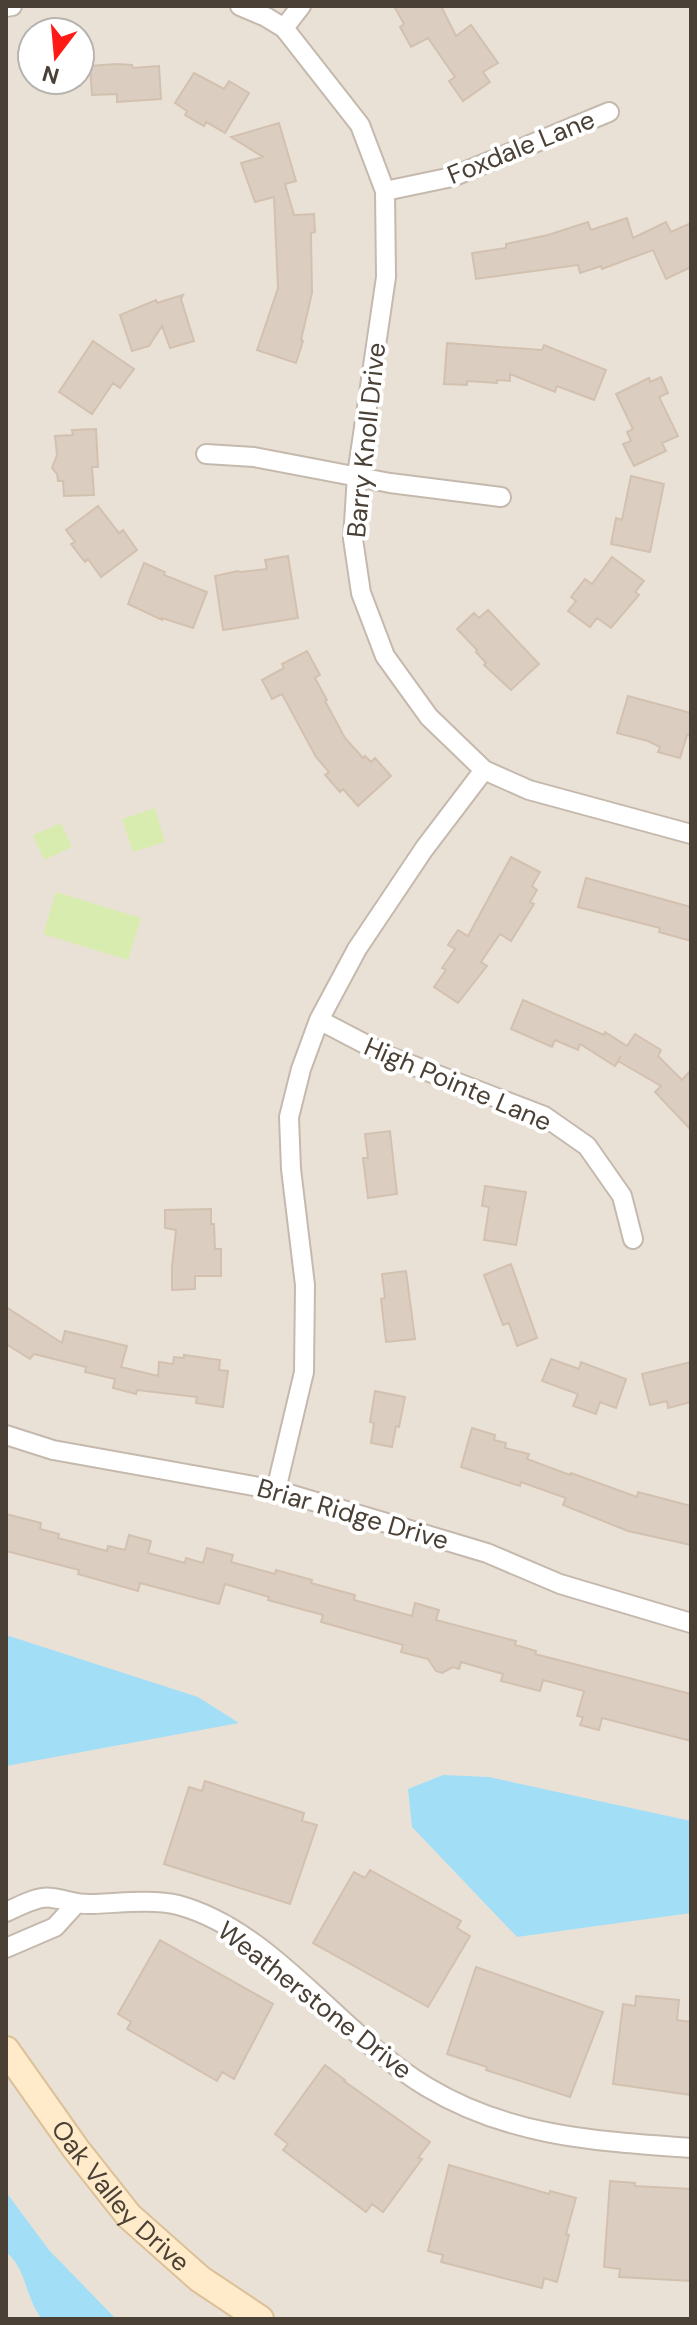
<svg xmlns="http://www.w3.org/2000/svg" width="697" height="2325" font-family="'DM Sans',sans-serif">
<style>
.residential{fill:#eae1d6;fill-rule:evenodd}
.green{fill:#d9ecaf}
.water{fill:#a2dff6}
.building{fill:#dbcdc0;stroke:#d3c1b0;stroke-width:2}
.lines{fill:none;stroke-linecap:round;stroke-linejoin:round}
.street-casing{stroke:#c5b9ad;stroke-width:22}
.secondary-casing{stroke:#dcc098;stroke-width:30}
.street{stroke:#fff;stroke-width:18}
.secondary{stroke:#ffebc9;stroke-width:26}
.labels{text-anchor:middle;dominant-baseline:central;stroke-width:8;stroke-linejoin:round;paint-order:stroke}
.street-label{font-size:26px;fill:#4a4036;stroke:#fff}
</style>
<rect width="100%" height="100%" fill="#f5f0e9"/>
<path class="residential" d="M6,6H691V2319H6ZM32,32H80V80H32Z"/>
<path class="green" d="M155,808L165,842L133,852L122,819Z
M61,823L72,847L44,860L33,835Z
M56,892L141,918L128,960L43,934Z"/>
<path class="water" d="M6,1635L198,1697L239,1723L6,1766Z
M443,1775L489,1777L691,1821V1913L517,1937L412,1827L408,1789Z
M6,2192L49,2250L116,2319H42C25,2298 27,2269 6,2252Z"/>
<path class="building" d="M394,6H441L456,36L471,25L498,63L483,72L490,82L463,101L449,81L455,77L428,38L411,47L400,27L404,24Z
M116,64L132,65L133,68L159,66L161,99L117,102V94L92,95L90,66Z
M194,73L224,89L229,81L249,93L225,133L206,122L204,126L185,115L187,111L175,103Z
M279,123L296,181L285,184L294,215L314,214L315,232L311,233L312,293L301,340L303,341L296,363L257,350L278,288L274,197L255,202L241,163L263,157L231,137Z
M627,218L633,238L666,222L671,232L691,223V267L666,279L653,250L602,269L601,266L580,273L578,265L476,279L472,253L506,248V244L548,235L588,222L591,230Z
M183,295L181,299L194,341L170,348L162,326L149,346L132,351L120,315L156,300L157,303Z
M93,341L134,369L120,388L113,383L92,414L59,392Z
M447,343L542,350L544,345L606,370L594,400L557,386L555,392L510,374V381L497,380V383L467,381V385L444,384Z
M661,377L668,393L659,397L678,436L662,443L666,451L634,466L623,444L631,441L627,432L633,429L616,394L649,378L650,382Z
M96,429L98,467H92L94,495L64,496L63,481H58L57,474L52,468L57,455L55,436L73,435L72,430Z
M631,476L664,484L650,552L611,544L616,518L622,520Z
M98,506L119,533L123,530L137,550L101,577L88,559L85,562L71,544L75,542L66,530Z
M288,556L298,618L223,630L215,576L238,571L240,572L267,569L265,560Z
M612,557L644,581L635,592L639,595L611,628L597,618L590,627L568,611L576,601L571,597L585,579L592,584Z
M144,563L165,572L164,575L207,592L193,628L162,618V620L128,604Z
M488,610L539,664L511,690L484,665L486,663L476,652L477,650L457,629L474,613L479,618Z
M307,651L320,675L315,678L327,700L325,701L345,738L363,758L365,756L371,762L375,758L391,776L358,806L343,789L340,792L325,775L329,772L316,757L282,694L272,699L262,680L284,668L282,664Z
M628,696L691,713V736L687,735L680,758L658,752L660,747L648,741L617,733Z
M511,857L540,872L532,886L537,890L530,902L534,904L511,941L500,934L481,962L487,966L458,1003L434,987L446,970L442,968L455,949L448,945L458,930L468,936Z
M586,878L691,907V941L659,932L660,928L578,907Z
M523,1000L604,1035L605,1032L627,1046L635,1034L661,1050L658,1056L682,1080L691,1070V1130L655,1092L661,1086L618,1061L621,1056L615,1066L580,1044L578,1050L555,1040L552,1047L511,1029Z
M390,1131L397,1194L368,1198L363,1158H368L365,1134Z
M485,1186L526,1192L516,1245L484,1240L489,1207L482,1206Z
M211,1209V1224H214L215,1249H221V1276H195V1289L172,1290V1267L176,1230L165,1228V1210Z
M511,1264L537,1338L517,1346L509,1323L503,1325L484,1275Z
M406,1271L415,1339L386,1342L381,1299L385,1298L382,1274Z
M6,1307L62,1343L65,1331L127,1346L121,1367L158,1376L159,1362L173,1364L174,1357L184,1358V1355L220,1360L219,1370L228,1371L223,1407L196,1403L197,1397L137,1390L136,1394L113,1388L115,1379L85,1372L86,1367L34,1354L30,1359L6,1344Z
M551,1359L579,1369L581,1362L626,1379L616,1408L600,1402L596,1414L573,1406L578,1394L542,1381Z
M691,1362V1402L668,1408L667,1401L650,1405L642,1374Z
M375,1391L405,1397L399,1427L396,1426L392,1447L371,1443L374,1423L370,1422Z
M472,1428L495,1435L494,1440L506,1443L505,1448L529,1454L527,1459L570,1475L571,1473L637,1497L638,1492L691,1506V1545L628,1531L563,1505L566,1498L521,1482L520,1486L461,1467Z
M6,1514L41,1523L40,1529L59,1534L58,1538L107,1551L108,1546L125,1550L129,1535L151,1541L148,1553L185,1563L186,1558L203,1563L207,1548L233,1555L231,1562L275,1574L276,1570L312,1580L311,1583L355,1595L354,1600L412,1616L415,1603L439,1610L436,1620L516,1641L515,1645L536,1651L535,1654L691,1694V1741L602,1718L599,1730L580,1725L583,1717L577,1716L584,1691L543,1680L540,1691L501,1681L503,1674L461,1662L459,1669L453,1667L442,1673L436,1671L428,1659L401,1652L403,1645L321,1622L323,1615L268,1600L269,1597L225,1584L219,1604L140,1583L138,1591L78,1574L79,1570L6,1551Z
M205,1781L304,1813L302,1821L317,1825L290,1904L164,1864L189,1787L202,1791Z
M370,1870L461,1921L457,1928L470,1936L428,2007L313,1943L354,1872L365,1878Z
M160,1940L273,2004L234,2079L222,2072L217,2081L127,2029L131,2022L118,2014Z
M476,1967L603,2012L570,2097L486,2070L487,2067L447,2054Z
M636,1996L679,2000L677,2020L691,2022V2095L613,2084L623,2004L635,2006Z
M325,2065L345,2080L344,2081L430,2142L418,2158L422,2159L383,2212L372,2204L366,2212L283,2150L288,2144L275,2134Z
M449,2165L549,2194L550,2191L576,2198L566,2234L569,2235L557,2282L544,2278L542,2288L441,2262L443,2255L428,2251Z
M610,2181L635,2183V2186L691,2189V2281L619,2277L620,2269L604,2267Z"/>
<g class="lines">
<g class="street-casing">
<path id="street" d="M240,6L266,17L284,28L360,125L385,191L386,277L357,475L353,539L361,593L385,656L429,717L484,770L529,790L691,834
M6,7L12,6
M284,28L301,6
M385,191L452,177L609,112
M206,454L254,457L390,483L501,497
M319,1020L388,1056L544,1116L587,1146L622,1196L633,1239
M6,1435L53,1450L276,1490L487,1553L560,1584L691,1623
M276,1490L304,1372L305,1285L291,1169L289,1117L301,1069L319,1020L357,949L424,849L484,770
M6,1912C18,1907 38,1895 52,1898C69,1900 75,1905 93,1904C118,1903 155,1899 178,1905C274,1931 341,2036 427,2087C510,2137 597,2141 691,2148
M6,1948L55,1927L75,1905"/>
</g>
<g class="secondary-casing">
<g id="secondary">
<path id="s1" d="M6,2050L76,2149L129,2216L200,2279L260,2319"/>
</g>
</g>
<use href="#street" class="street"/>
<use href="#secondary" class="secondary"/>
</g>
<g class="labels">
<g class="street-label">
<text transform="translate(521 147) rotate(-22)">Foxdale Lane</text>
<text transform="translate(366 440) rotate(-84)">Barry Knoll Drive</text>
<text transform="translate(458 1084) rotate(23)">High Pointe Lane</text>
<text transform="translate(353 1514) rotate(16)">Briar Ridge Drive</text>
<text transform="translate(315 2000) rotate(38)">Weatherstone Drive</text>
<text stroke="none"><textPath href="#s1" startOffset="186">Oak Valley Drive</textPath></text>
</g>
</g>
<rect width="697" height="2325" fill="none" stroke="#4a4036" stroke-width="16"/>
<g transform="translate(56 56) rotate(196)"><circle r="38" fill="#ffffff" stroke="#b7b3af" stroke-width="2"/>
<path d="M0-6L14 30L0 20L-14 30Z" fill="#ff1a16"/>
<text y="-12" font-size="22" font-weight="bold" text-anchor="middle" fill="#4a4036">N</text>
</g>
</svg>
